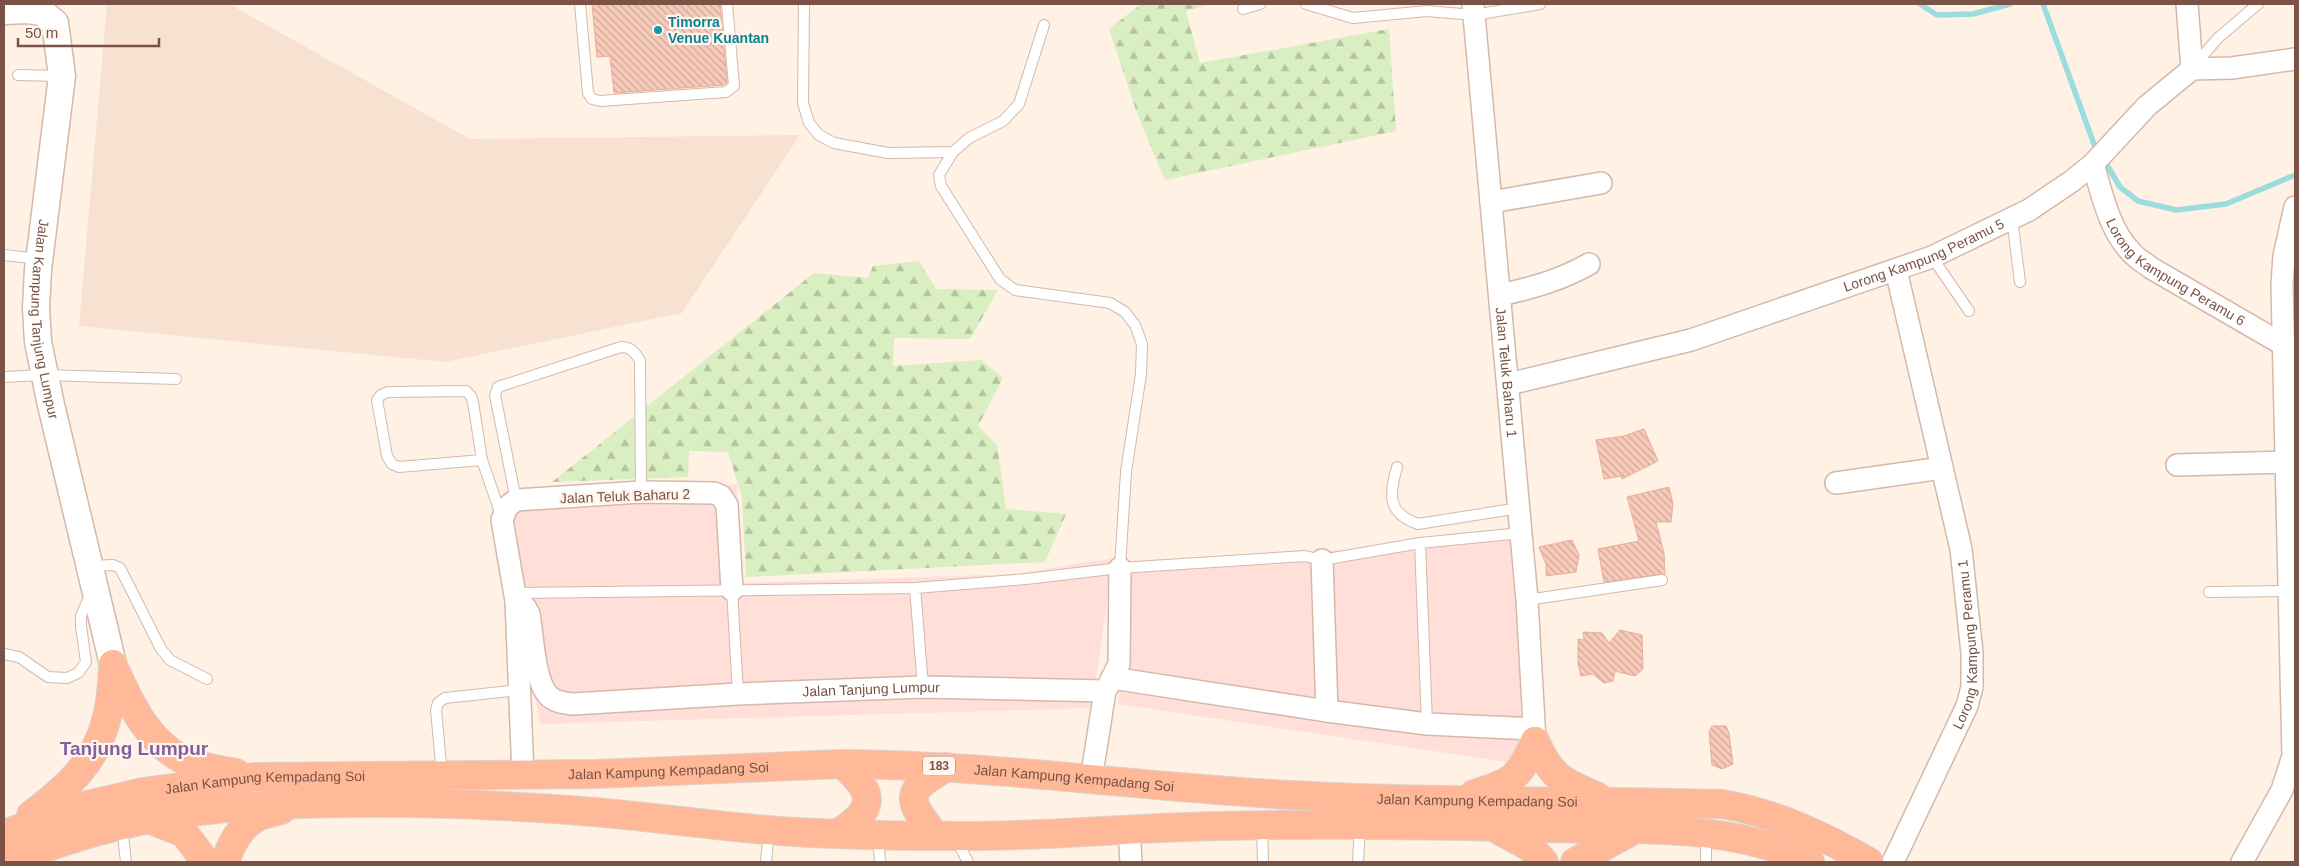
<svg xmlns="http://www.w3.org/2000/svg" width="2299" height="866" font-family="Arial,sans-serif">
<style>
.residential{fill:#f7e2d2}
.commercial{fill:#ffdfd8}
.forest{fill:url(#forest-firs)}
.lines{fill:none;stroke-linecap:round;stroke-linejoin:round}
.stream{stroke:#9bdcde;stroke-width:5.5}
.building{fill:url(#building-back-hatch);stroke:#ecad97}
.service-casing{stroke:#d4b9ab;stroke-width:12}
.minor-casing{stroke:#d4b9ab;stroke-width:24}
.tertiary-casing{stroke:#d4b9ab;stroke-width:29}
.trunk-casing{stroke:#dcd2cf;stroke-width:30}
.service{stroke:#fff;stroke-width:10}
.minor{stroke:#fff;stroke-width:21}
.tertiary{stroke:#fff;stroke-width:26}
.trunk{stroke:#ffb898;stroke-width:28}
.culture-dot{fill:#0f9aa8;stroke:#fff5ed;stroke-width:2}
.labels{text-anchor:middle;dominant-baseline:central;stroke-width:4.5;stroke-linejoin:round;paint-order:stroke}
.shield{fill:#fff5ed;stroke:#a28378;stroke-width:1}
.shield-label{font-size:12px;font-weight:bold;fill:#7a5246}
.culture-label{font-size:14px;font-weight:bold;fill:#0d838f;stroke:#fff5ed;text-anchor:start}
.street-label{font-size:14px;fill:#7a5246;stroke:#fff5ed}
.district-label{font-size:19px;font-weight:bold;fill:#82619e;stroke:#fff5ed}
</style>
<defs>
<pattern id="forest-firs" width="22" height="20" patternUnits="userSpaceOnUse" patternTransform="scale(1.25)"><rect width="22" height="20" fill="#d9eec1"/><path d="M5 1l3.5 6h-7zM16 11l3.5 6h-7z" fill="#b5c39f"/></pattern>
<pattern id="building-back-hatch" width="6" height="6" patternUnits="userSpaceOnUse" patternTransform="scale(1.25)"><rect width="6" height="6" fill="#f7cab9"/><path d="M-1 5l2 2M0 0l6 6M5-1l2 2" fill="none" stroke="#cda798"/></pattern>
</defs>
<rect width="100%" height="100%" fill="#fff1e4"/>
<path class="residential" d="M107,4H229L470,139L800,135L682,313L445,362L79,326Z"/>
<path class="commercial" d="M737,484L741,583L1017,574L1113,558L1092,708L540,724L503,492Z
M1511,528L1523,741L1514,763L1118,704L1129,561L1358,549Z"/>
<path class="forest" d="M1141,4H1211L1186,11L1200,63L1389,29L1396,131L1165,180L1137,113L1109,29Z
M919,261L936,289L998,290L970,339L894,338L893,366L981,360L1003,378L978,426L997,445L1006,509L1066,514L1045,562L746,577L742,497L728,452L689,451L688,477L552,482L814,273L868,278L873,266Z"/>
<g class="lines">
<path class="stream" d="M1920,4L1937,15L1973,14L2010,4
M2043,4L2095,147
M2107,165L2120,187L2138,201L2176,210L2226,204L2295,175"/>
</g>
<path class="building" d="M592,4H720L727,83L723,85L614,93L610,56L597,57Z
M1644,429L1658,461L1622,479L1621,476L1604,479L1596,440L1624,436Z
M1669,487L1673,504L1671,522H1656L1664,553L1665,574L1604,582L1598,549L1639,541L1627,497Z
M1572,540L1579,555L1576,572L1546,576V564L1539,547Z
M1620,630L1642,635L1643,669L1635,676L1615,671L1613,681L1604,683L1593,674L1581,676L1578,664V639L1584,640L1583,632L1602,633L1609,643Z
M1712,726H1726L1729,733L1733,764L1722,769L1712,765L1709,732Z"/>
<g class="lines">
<g class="service-casing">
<path id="service" d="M580,4L588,93L592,99L600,101L726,92L734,86L727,4
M804,4L803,103L809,123L819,135L834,143L888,153L953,152
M1306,4L1353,18L1427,11L1474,15L1540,4
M1243,9L1260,4
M1044,25L1019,104L1003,121L969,138L953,152L939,175L941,186L1000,279L1015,290L1110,303L1125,312L1135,325L1142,344L1141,374L1126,472L1120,568
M2194,66L2218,38L2258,4
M18,75L61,76
M2012,218L2020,282
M4,255L39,259
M1932,257L1969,311
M4,377L44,375L176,379
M482,460L399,467L392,464L387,456L377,400L381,395L388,392L466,391L471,396L473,402L482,460L501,515
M1397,467C1389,495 1387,513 1418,524L1519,508
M516,500L495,395L498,387L621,347C631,347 635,352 640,361L641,492
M1420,543L1427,724
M91,566L113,565L120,568L161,649L170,660L207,679
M915,588L923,687
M732,590L738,694
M2209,592L2291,591
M516,593L915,588L1026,579L1120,568L1305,556L1322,560L1420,543L1521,533
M1527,600L1662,580
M4,654L19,657L48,677L67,678L78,673L86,662L81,626V616L91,593
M442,775L436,710L438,703L445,698L520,690
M122,826L126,862
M1262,826L1263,862
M878,836L880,862
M956,839L968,862
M766,862L769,831
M1358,862L1360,826
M1706,862V834"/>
</g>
<g class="minor-casing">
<g id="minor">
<path id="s1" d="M1473,4L1527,600L1535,741"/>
<path d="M2187,4L2192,69"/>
<path id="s2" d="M2093,164C2102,194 2109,230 2132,253C2137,259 2145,263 2151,268L2284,345L2295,346"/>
<path d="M1491,202L1601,183"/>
<path d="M1500,295C1532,288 1561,280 1589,264"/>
<path id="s3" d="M1509,384L1691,340L1932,257L2029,210L2072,181L2093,164L2147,106L2192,69L2232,68L2295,59"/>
<path d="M2177,465L2288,462"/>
<path d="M1836,483L1942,468"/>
<path d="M1322,560L1327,711"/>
<path id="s4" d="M732,590L727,505L721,496L714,493L641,492L516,500L507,507L502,520L516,601L525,607L529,614C533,635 534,680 548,695C554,702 564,703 573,704L738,694L923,687L1105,691L1091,780"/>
<path d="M516,601L523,775"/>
<path d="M1112,678L1327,711L1427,724L1534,729"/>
<path d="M1106,690L1119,664L1120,568"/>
<path d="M1129,830L1131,862"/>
<path id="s5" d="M1893,862L1967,706L1972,687V653L1961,549L1896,270"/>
<path d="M2242,862L2282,790L2293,756L2282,285L2284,256L2295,207"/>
</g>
</g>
<g class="tertiary-casing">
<g id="tertiary">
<path id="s6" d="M4,11L27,10L42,12L55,23L62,76L38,270L36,308L38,342L51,405L113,664"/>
</g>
</g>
<g class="trunk-casing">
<g id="trunk">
<path d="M115,670C131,705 148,742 184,760C200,767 219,770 236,773"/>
<path d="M1535,741C1552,778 1561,781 1598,797"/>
<path d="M1474,794C1512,782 1519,779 1535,741"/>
<path d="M31,815C91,770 111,740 113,664"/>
<path d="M149,819L184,833L206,862"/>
<path d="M1497,829L1530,847L1544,862"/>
<path id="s7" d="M4,834L91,804L143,792L255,777L596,774L842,764C998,765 1153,789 1310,796C1447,803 1584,800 1722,804C1775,813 1822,835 1869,862"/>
<path d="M837,834C876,809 876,794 842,764"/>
<path d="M935,835C905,798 905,791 947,767"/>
<path d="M9,862C88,829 172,810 257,806C369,800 483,803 594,812C652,817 709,825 767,830C830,835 894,836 958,836C1046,837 1134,827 1222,826C1332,823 1441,825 1551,828C1637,830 1731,823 1810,862"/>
<path d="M226,862C229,846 242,824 258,817C265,814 273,812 281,810"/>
<path d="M1575,862L1630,832"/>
</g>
</g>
<use href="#service" class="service"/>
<use href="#minor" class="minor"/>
<use href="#tertiary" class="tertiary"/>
<use href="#trunk" class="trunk"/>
</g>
<circle class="culture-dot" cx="658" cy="30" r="5"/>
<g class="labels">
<rect class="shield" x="923" y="756.5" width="32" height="19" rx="4"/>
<g class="shield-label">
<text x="939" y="766">183</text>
</g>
<g class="culture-label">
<text x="668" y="22">Timorra<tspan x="668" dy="16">Venue Kuantan</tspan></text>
</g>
<g class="street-label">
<text stroke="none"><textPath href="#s3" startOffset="435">Lorong Kampung Peramu 5</textPath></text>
<text stroke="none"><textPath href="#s2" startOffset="144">Lorong Kampung Peramu 6</textPath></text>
<text stroke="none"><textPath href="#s6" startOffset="354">Jalan Kampung Tanjung Lumpur</textPath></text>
<text stroke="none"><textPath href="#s1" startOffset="370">Jalan Teluk Baharu 1</textPath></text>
<text transform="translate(625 496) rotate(-2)">Jalan Teluk Baharu 2</text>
<text stroke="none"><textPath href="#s5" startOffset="234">Lorong Kampung Peramu 1</textPath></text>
<text stroke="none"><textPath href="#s4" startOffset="838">Jalan Tanjung Lumpur</textPath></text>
<text stroke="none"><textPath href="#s7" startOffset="672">Jalan Kampung Kempadang Soi</textPath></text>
<text stroke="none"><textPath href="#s7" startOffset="1078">Jalan Kampung Kempadang Soi</textPath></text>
<text stroke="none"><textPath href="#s7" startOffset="268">Jalan Kampung Kempadang Soi</textPath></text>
<text stroke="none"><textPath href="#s7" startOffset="1482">Jalan Kampung Kempadang Soi</textPath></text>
</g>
<g class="district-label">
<text x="134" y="748">Tanjung Lumpur</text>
</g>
</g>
<rect width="2299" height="866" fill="none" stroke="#7a5246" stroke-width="10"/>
<path d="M18 38v8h141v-8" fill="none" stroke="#7a5246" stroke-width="2.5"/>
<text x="25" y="38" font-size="15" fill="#7a5246" stroke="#fff5ed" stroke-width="4" paint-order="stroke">50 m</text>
</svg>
